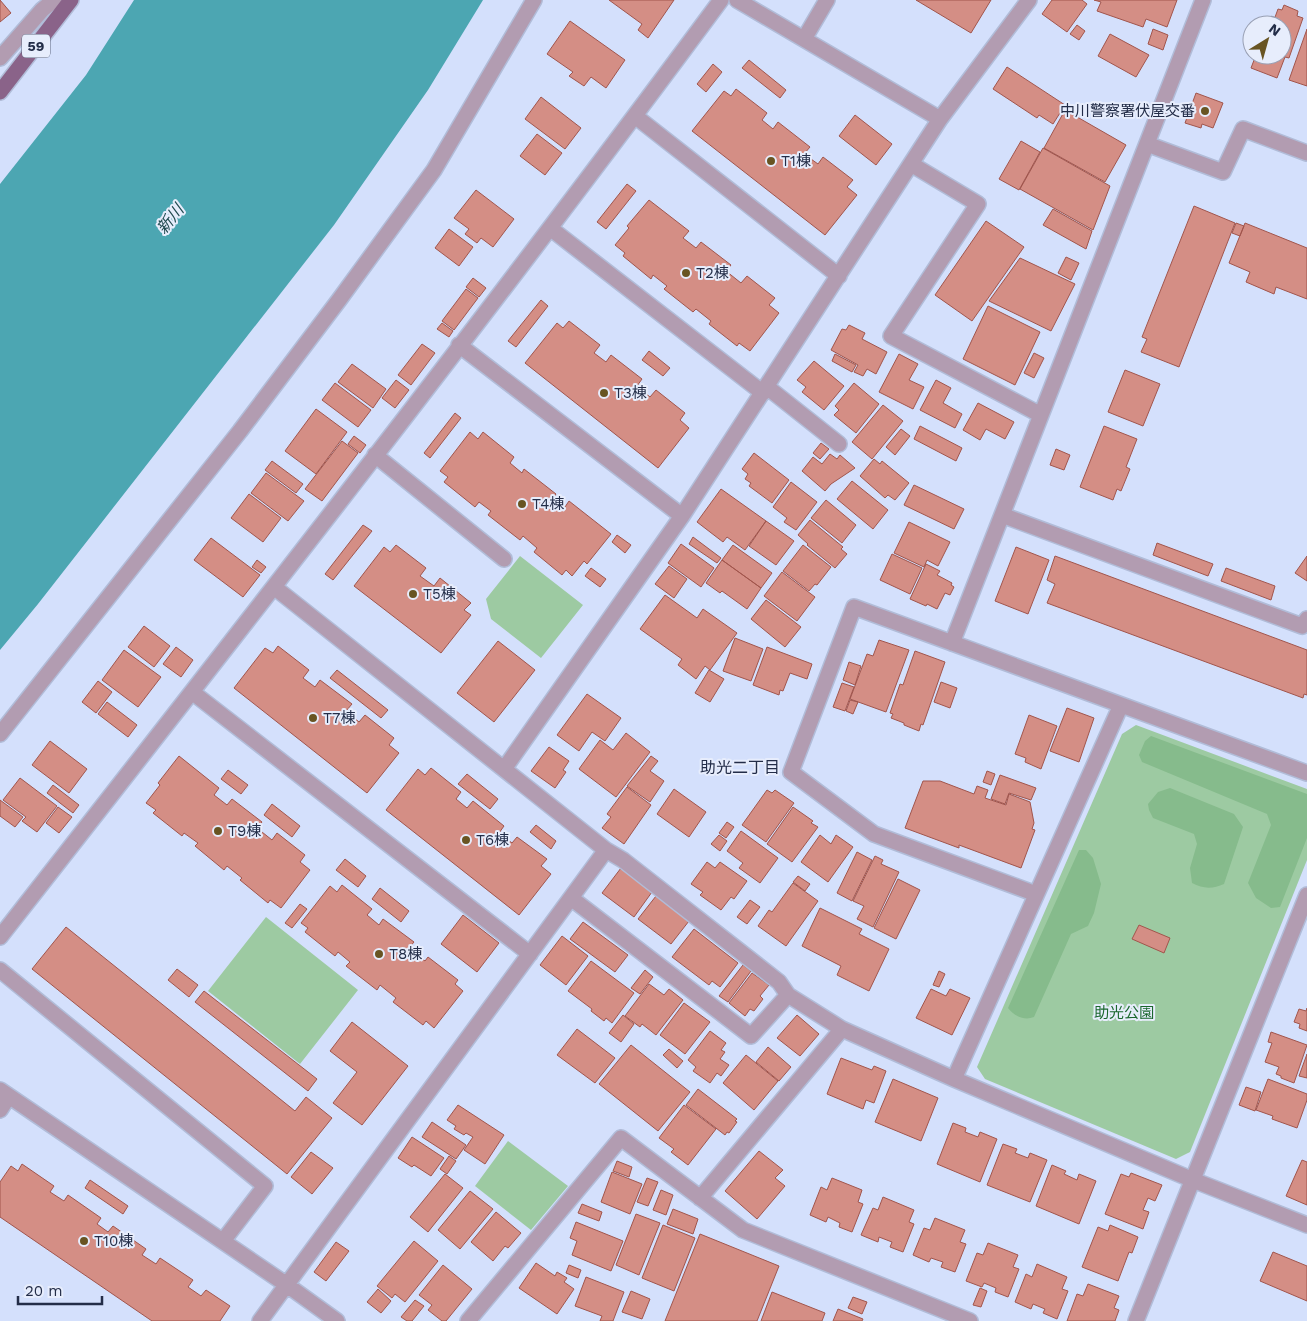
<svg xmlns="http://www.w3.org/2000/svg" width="1307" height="1321" font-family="'Work Sans','Noto Sans JP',sans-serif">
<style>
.green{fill:#9dcaa2}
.forest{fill:#86bb8c}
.water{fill:#4ca6b2}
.building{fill:#d48e85;stroke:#a1554c}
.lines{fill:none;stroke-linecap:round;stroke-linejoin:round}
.minor-casing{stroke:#b1bcd8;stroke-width:18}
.major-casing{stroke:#b1bcd8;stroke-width:18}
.minor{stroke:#b29cb1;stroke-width:15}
.major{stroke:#8a6389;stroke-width:15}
.poi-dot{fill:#685422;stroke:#e7edfc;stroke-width:2}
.labels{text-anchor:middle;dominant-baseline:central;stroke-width:4;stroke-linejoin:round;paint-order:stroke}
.shield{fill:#e7edfc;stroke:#5e677e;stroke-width:1}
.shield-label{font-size:14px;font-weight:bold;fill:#232d48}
.poi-label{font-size:15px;fill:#232d48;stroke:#e7edfc;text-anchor:start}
.park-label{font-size:15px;fill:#1a672d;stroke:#e7edfc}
.water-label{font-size:16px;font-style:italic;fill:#214a50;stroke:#e7edfc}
.neighbourhood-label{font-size:16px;fill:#232d48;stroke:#e7edfc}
</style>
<rect width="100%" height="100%" fill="#d4e0fc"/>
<path class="green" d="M520,556L583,605L541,658L491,619L486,599Z
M1136,725L1307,789V860L1190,1152L1176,1159L985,1079L977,1067L1122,734Z
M266,917L358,990L300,1064L208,991Z
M508,1141L568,1186L531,1230L475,1186Z"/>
<path class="forest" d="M1151,736L1307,794V838L1280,907L1271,908L1256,898L1248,883L1271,825L1267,814L1142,762L1139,755L1145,741Z
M1170,788L1234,814L1243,827L1224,884C1213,889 1203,889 1192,883L1190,868L1197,844L1194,834L1153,818L1149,810L1148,804L1158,792Z
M1079,850H1086L1093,858L1101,884L1094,913L1088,926L1071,934L1034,1017C1024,1021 1014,1016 1008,1008Z"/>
<path class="water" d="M134,0H483L428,90L334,225L38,604L0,650V184L86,75Z"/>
<path class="building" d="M0,0L11,13L0,22Z
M609,0H674L648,38L638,30L642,24Z
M916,0H991L971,33Z
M1052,0H1082L1087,4L1067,32L1042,14Z
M1094,0H1177L1167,27L1146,19L1143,27L1097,11L1101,2Z
M1284,5L1298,11L1297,16L1303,18L1289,58L1285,57L1277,78L1251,68L1256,55H1282V25H1267L1270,19L1274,20L1278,9L1282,10Z
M570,21L625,60L606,88L591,77L584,86L569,76L573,72L547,54Z
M1077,25L1085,31L1079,40L1070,34Z
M1153,29L1168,35L1163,50L1148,44Z
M1307,29V86L1289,80Z
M1110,34L1149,55L1136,77L1098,56Z
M749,60L786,90L780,98L742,68Z
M713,64L722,72L706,92L697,84Z
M1007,67L1065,105L1053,124L1039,115L1037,118L993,89Z
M736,89L767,113L762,120L773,129L778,122L810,147L804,154L818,164L823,157L853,180L847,187L857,195L825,235L692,131L724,91L731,96Z
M1196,93L1223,103L1213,128L1202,124L1201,128L1185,123Z
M541,97L581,128L565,149L525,119Z
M1065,110L1126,145L1105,182L1044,148Z
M855,115L892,144L876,165L839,136Z
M537,134L562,153L545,175L520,156Z
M1021,141L1040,152L1019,190L999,179Z
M1043,148L1110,186L1093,230L1020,189Z
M627,184L636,191L606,229L597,222Z
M476,190L514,219L493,247L481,238L477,243L465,234L469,229L454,218Z
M649,200L689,231L683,238L696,248L701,242L731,265L726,271L741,283L747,276L775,298L769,305L779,313L750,351L739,343L737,346L709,324L711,321L696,309L693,312L664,289L667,286L653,275L651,279L623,256L625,253L615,245L629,228L627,226Z
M1194,206L1235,223L1179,367L1141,352L1147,339L1142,337Z
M1053,209L1092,231L1086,249L1043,225Z
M986,221L1024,247L972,321L935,295Z
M1236,223L1244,226L1240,236L1232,233Z
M1245,223L1307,248V299L1276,287L1274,294L1246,282L1250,272L1229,263Z
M449,229L473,247L459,266L435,248Z
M1066,257L1079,263L1071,280L1058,273Z
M1020,258L1075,284L1051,331L989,301Z
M473,278L486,288L479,297L466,287Z
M466,289L478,298L454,330L442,321Z
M541,300L548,306L516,347L508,341Z
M988,306L1040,332L1015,385L963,359Z
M569,321L600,345L594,353L606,362L611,355L642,379L637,386L650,397L656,390L685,413L680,420L689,428L658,468L525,363L557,323L563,328Z
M442,323L453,331L449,337L437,329Z
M849,325L865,333L862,339L887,352L876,374L867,369L863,376L854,372L858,365L831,350L842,329L846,330Z
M422,344L435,353L411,385L398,375Z
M649,351L670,368L663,376L642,360Z
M1034,353L1044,358L1034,378L1024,373Z
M835,354L856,365L852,372L832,361Z
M899,354L918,364L909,380L924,387L913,409L879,392Z
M814,361L844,386L824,410L802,392L806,387L797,380Z
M352,364L386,389L373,408L338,382Z
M1125,370L1160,384L1143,426L1108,412Z
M396,380L409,390L395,408L382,398Z
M936,380L951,388L943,403L962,414L955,428L920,410Z
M335,383L371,410L358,427L322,400Z
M854,383L879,404L856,433L834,415L839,410L835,406Z
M978,403L1014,422L1005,439L986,429L980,440L963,430Z
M883,405L903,421L872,459L852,442Z
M316,409L347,432L316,474L285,451Z
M455,413L461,418L430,458L424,453Z
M920,426L962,448L956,461L914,439Z
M1104,426L1137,439L1126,467L1130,469L1121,491L1117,489L1113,500L1080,487Z
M901,429L910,436L895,455L886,447Z
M470,432L478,439L483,432L514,457L510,463L522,473L524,469L556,494L553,498L565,507L569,501L611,534L587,564L584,561L572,576L566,570L562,575L534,552L537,548L523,536L520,540L488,515L491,511L479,502L475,507L444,482L448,477L440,471Z
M354,436L366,445L360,453L348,444Z
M342,441L358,453L322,501L305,489Z
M821,443L829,449L820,459L813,453Z
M1056,449L1070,455L1064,470L1050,465Z
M754,453L789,480L772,503L749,486L751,483L745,479L748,474L742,469Z
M830,454L837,459L840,455L855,468L831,484L825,491L802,471L813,457L822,464Z
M874,459L880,464L882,461L909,483L895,500L888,495L885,498L860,476Z
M272,461L303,484L296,493L265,470Z
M266,473L304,501L288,521L251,493Z
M852,481L888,510L873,529L837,499Z
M791,482L817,502L796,530L784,522L787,518L773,507Z
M914,485L964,509L954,529L904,505Z
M721,489L766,521L745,550L727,537L723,542L697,522Z
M249,494L281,518L263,542L231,518Z
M826,500L856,525L842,543L811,518Z
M810,520L843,547L841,549L847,554L835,568L807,545L808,544L798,535Z
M766,521L794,541L776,565L749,546Z
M909,522L950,542L938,566L927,560L924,567L894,553Z
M363,525L372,531L333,580L325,574Z
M617,535L631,545L625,553L612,542Z
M693,537L721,558L717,563L689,544Z
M211,538L260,575L243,597L194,560Z
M1157,543L1213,564L1208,576L1153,555Z
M681,544L714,568L701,587L668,563Z
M396,545L426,568L420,576L434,586L440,578L471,603L464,610L471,615L441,653L354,586L384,547L390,552Z
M733,545L772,573L761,588L722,560Z
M803,545L831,567L817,585L815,584L809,591L783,571Z
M1016,547L1049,560L1028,614L995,601Z
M892,554L922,568L910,594L880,580Z
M1055,556L1307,650V695L1304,694L1303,698L1047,603L1055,584L1047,580Z
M1307,556V581L1295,573Z
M257,560L266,567L261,573L252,567Z
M722,560L761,588L747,609L722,591L720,593L706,583Z
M926,564L940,571L937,575L952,583L951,585L954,587L950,595L945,593L937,609L927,604L926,606L910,599Z
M669,566L687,579L674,598L655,584Z
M591,568L606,579L600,587L585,576Z
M1226,568L1275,586L1271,600L1221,581Z
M782,572L815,597L797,621L764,596Z
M665,595L697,618L703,609L737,633L710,670L705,666L696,679L678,665L682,659L640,629Z
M766,600L801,627L785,647L751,619Z
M144,626L170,646L154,667L128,647Z
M735,638L763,649L751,681L723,671Z
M879,640L909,650L886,712L850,699L867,654L873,656Z
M498,641L535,670L494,722L457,693Z
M278,646L309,670L303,678L315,687L320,680L352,704L346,711L359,722L365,715L394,738L389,745L399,753L367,793L234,688L265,648L273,653Z
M176,647L193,660L181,677L163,664Z
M767,647L812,664L807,679L790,673L783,691L780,690L779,695L753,685Z
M124,650L161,677L138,707L102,680Z
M915,651L945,662L923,725L921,724L919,731L904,725V723L891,718L893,714L890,713L900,684L903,685Z
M849,662L861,666L855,685L843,680Z
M337,670L388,710L381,718L330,678Z
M709,670L724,679L710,702L695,693Z
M98,681L112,692L96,713L82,702Z
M941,682L957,688L950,708L934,702Z
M842,683L854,687L845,711L833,707Z
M587,694L621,718L605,741L592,732L579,751L557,735Z
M850,700L858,702L853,714L846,711Z
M107,702L137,725L128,737L98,714Z
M1067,708L1094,718L1079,762L1050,751Z
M1029,715L1057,726L1041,769L1025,762L1026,758L1015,754Z
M626,733L650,752L616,797L579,769L600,740L613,750Z
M50,741L87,769L69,793L32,765Z
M549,747L569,761L563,770L566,772L555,788L531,771Z
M179,756L219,788L214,795L227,805L232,799L262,822L257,828L272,840L277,833L305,855L300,862L310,870L281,908L270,900L268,903L240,880L242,878L227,866L224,870L195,846L198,843L184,833L182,836L153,813L156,810L146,803L160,785L158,783Z
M651,756L658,761L650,771L664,781L650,802L627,786Z
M431,768L461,792L456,799L467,808L473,801L504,826L499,833L512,843L517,837L547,859L541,866L551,874L519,915L386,810L418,769L425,775Z
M228,770L248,785L241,794L221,779Z
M987,771L995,774L991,785L983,782Z
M467,774L498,799L490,809L458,784Z
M1000,775L1036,788L1031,800L1009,793L1005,804L991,799Z
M20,778L57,806L37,832L22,821L26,817L3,800Z
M923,781H940L974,794L977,786L988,790L985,798L1006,805L1009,794L1030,802L1034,823L1032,829L1035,830L1021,868L959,845V848L905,828Z
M53,785L79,805L73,813L47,793Z
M627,787L651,805L624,844L602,828L611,817L607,814Z
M674,789L706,812L689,837L657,814Z
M767,790L772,793L775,790L794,803L766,842L742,825Z
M0,800L23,817L15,827L0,816Z
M272,804L300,826L292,837L264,815Z
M58,807L72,817L59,833L46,823Z
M793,807L813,821L811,823L818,827L792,862L767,844Z
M727,822L734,827L726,838L719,833Z
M536,825L556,841L551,849L530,832Z
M741,831L778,858L760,883L739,868L743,863L727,851Z
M719,835L727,841L720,851L711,844Z
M820,835L831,844L836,835L853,847L828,882L801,862Z
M857,852L872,860L852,901L837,893Z
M875,856L883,860L881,864L899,872L873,927L857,919L864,906L853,901Z
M345,859L366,876L358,887L336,870Z
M707,862L715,868L720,862L747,881L734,899L731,897L721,910L700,895L703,892L691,884Z
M621,868L652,892L634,917L602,893Z
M798,876L810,884L805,891L793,882Z
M898,879L920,890L896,939L874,928Z
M793,883L818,901L786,946L758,926L769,910L772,912Z
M342,885L372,909L367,915L379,925L383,919L414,942L409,948L425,961L428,957L458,980L455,984L463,991L434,1028L426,1021L423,1025L393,1002L396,998L380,985L377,990L346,966L350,962L338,952L335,956L305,932L308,928L301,923L330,886L337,892Z
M380,888L409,911L401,922L372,899Z
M656,896L689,921L671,944L638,919Z
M750,900L760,907L747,924L737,917Z
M300,904L307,909L292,928L285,923Z
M820,908L862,929L859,934L889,949L869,991L837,975L841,966L802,946Z
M463,915L499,943L477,972L441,944Z
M583,922L628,955L615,972L570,939Z
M1139,925L1170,938L1164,953L1132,939Z
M66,927L295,1111L306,1097L332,1118L287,1174L32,969Z
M694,929L738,963L720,987L712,981L709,985L672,957Z
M562,936L588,956L566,985L540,965Z
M591,961L634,993L612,1023L606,1018L604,1021L591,1011L592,1009L568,991Z
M743,965L751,971L728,1002L719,996Z
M177,969L198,985L189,997L168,980Z
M645,970L653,977L640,994L631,988Z
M939,971L945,974L939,987L933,985Z
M752,973L769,985L760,996L763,999L754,1011L750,1009L745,1016L729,1003Z
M649,984L664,995L669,989L683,1000L656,1035L642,1024L640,1027L625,1016Z
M931,989L946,996L950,989L970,998L952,1035L916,1018Z
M204,991L317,1079L308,1091L195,1002Z
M684,1003L710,1022L685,1054L660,1035Z
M1307,1008V1031L1299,1028L1300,1024L1294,1022L1299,1009L1306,1011Z
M623,1015L634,1024L621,1042L609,1033Z
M797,1015L819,1034L800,1056L777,1038Z
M352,1022L408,1066L362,1125L333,1103L357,1072L330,1051Z
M577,1029L615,1058L595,1083L557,1055Z
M710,1031L726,1043L721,1050L725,1052L720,1059L729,1065L721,1076L717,1073L710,1083L693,1071L696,1067L688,1060Z
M1271,1032L1307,1045L1294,1083L1281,1078V1076L1276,1074L1279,1067L1265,1062L1272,1043L1268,1042Z
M631,1045L690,1092L658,1131L599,1084Z
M768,1047L791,1067L779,1081L756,1062Z
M669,1049L683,1061L677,1068L663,1055Z
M1307,1054V1078L1299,1076Z
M746,1055L778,1081L754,1110L723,1083Z
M841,1058L872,1070L874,1066L886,1071L874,1103L866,1100L863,1109L827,1094Z
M893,1079L938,1098L921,1141L875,1122Z
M1268,1079L1307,1094V1100L1297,1128L1272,1119L1273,1116L1256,1110Z
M1246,1087L1261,1092L1255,1111L1239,1105Z
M698,1089L737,1119L735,1121L737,1122L729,1133L727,1132L725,1135L686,1105Z
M458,1105L504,1135L485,1164L464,1150L473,1137L466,1133L464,1135L454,1129L456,1126L447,1120Z
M684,1105L716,1129L688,1165L671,1152L674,1149L659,1138Z
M432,1122L466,1145L456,1159L422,1137Z
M953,1123L966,1128L965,1132L978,1137L980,1132L997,1139L980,1182L937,1164Z
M412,1137L444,1158L431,1176L414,1165L412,1167L398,1158Z
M1003,1144L1017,1149L1015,1153L1028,1158L1030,1153L1047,1160L1030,1202L987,1185Z
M759,1151L783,1170L775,1178L785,1186L757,1219L725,1191Z
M311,1152L333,1168L312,1194L291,1177Z
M449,1156L456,1161L447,1174L440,1169Z
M1302,1160L1307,1162V1205L1286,1196Z
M617,1161L632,1167L629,1177L613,1171Z
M22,1164L54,1186L50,1192L64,1201L68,1195L101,1218L97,1224L108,1232L113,1226L146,1249L142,1255L156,1264L160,1258L193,1280L188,1287L201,1296L206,1290L230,1306L220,1321H152L0,1217V1182L11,1166L18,1171Z
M1052,1165L1066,1171L1064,1174L1077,1180L1079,1174L1096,1181L1079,1224L1036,1206Z
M612,1172L642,1184L630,1214L601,1202Z
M1131,1173L1162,1185L1155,1201L1148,1198L1143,1210L1149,1212L1143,1229L1105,1214L1121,1174L1129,1177Z
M445,1174L463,1188L428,1232L410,1217Z
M647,1178L658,1182L648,1206L637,1202Z
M832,1178L862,1190L858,1202L863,1204L852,1232L839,1227L840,1223L828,1217L826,1222L810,1215L821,1187L827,1190Z
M90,1180L128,1206L123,1214L85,1188Z
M661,1190L673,1195L666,1215L653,1210Z
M470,1191L493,1209L460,1249L438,1230Z
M883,1197L914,1210L909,1222L914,1224L903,1252L890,1247L892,1242L879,1237L878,1242L861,1235L873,1208L878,1210Z
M582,1204L602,1212L599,1221L578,1213Z
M673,1209L698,1219L693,1234L667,1224Z
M496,1212L521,1233L508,1248L505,1246L493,1261L471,1242Z
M636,1214L660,1223L639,1275L616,1265Z
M935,1218L965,1230L960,1242L966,1244L955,1272L941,1267L943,1262L931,1258L929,1262L913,1255L924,1228L930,1230Z
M576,1222L623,1241L611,1271L572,1255L577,1241L570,1238Z
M663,1225L695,1238L674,1291L642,1278Z
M1110,1225L1138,1237L1132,1253L1129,1252L1118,1281L1082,1267L1098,1227L1108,1231Z
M700,1234L779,1266L757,1321H665Z
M414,1241L438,1261L405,1302L395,1294L392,1298L377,1286Z
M336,1242L349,1251L326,1281L314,1272Z
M988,1243L1018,1255L1013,1267L1019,1269L1008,1297L995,1292L996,1288L984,1283L982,1287L966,1281L977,1253L983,1255Z
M1273,1252L1307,1266V1301L1260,1281Z
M536,1263L555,1276L557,1272L567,1278L564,1282L574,1289L557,1314L519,1288Z
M1037,1264L1067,1277L1062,1289L1068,1291L1057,1319L1043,1313L1045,1309L1033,1304L1031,1309L1015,1302L1026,1274L1032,1277Z
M443,1265L472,1289L446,1321H442L428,1310L432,1305L419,1295Z
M569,1265L581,1270L578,1278L566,1273Z
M586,1277L624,1292L613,1321H600L602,1316L575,1306Z
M1088,1284L1119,1296L1114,1308L1119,1310L1115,1321H1067L1077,1294L1083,1296Z
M980,1288L987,1291L981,1307L973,1305Z
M378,1289L391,1301L381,1313L367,1302Z
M631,1291L650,1299L642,1319L622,1312Z
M772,1292L825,1313L822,1321H761Z
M853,1297L867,1302L862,1314L848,1308Z
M415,1300L424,1306L412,1321H407L401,1317Z
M838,1309L863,1319L862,1321H833Z"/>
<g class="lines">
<g class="minor-casing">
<path id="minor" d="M737,0L940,119
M804,39L827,0
M0,58L42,10L54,0
M635,116L839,276
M1147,144L1223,172L1243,129L1307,153
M911,164L978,204L891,336L1041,415
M550,228L763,393
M459,345L682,516
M767,387L839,444
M375,455L504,559
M1002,515L1302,626L1307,619
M274,587L606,850L623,860L779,982L788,995L842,1029L954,1079L1193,1180L1307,1225
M952,643L1203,0
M192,692L530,954
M0,734L240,431L339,300L434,170L534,0
M504,769L682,516L940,119L1029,0
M1036,894L874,834L791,772L854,607L1307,773
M571,898L751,1036L788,995
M0,937C243,627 487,316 721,0
M0,970L265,1186L223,1241
M954,1079L1121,705
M0,1090L287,1285L337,1321
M0,1110L9,1096
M700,1198L842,1029
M260,1321L606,850
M468,1321L621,1138L743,1230L970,1321
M1136,1321L1307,895"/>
</g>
<g class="major-casing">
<path id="major" d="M0,92L71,0"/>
</g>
<use href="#minor" class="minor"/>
<use href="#major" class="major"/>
</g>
<g class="poi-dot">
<circle cx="1205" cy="111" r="5"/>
<circle cx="771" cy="161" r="5"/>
<circle cx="686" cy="273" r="5"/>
<circle cx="604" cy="393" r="5"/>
<circle cx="522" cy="504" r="5"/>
<circle cx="413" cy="594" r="5"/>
<circle cx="313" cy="718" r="5"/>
<circle cx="218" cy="831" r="5"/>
<circle cx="466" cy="840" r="5"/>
<circle cx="379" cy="954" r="5"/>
<circle cx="84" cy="1241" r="5"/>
</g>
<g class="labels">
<rect class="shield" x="22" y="34.5" width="28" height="23" rx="4"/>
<g class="shield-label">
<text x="36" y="46">59</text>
</g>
<g class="poi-label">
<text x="1195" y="111" text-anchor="end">中川警察署伏屋交番</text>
<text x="781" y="161">T1棟</text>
<text x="696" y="273">T2棟</text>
<text x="614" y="393">T3棟</text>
<text x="532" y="504">T4棟</text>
<text x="423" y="594">T5棟</text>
<text x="323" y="718">T7棟</text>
<text x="228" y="831">T9棟</text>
<text x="476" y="840">T6棟</text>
<text x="389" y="954">T8棟</text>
<text x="94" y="1241">T10棟</text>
</g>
<g class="park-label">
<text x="1124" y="1013">助光公園</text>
</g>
<g class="water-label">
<text transform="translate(170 219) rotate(-51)">新川</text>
</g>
<g class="neighbourhood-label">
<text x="740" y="767">助光二丁目</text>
</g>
</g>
<g transform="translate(1267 40) rotate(37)"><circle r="24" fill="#e7edfc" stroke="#99a0b4"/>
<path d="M0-4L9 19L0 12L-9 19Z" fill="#685422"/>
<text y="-8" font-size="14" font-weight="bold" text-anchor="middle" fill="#232d48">N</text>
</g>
<path d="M18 1296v8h84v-8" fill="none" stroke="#232d48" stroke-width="2.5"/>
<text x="25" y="1296" font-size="15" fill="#232d48" stroke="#e7edfc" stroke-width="4" paint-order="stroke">20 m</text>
</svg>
